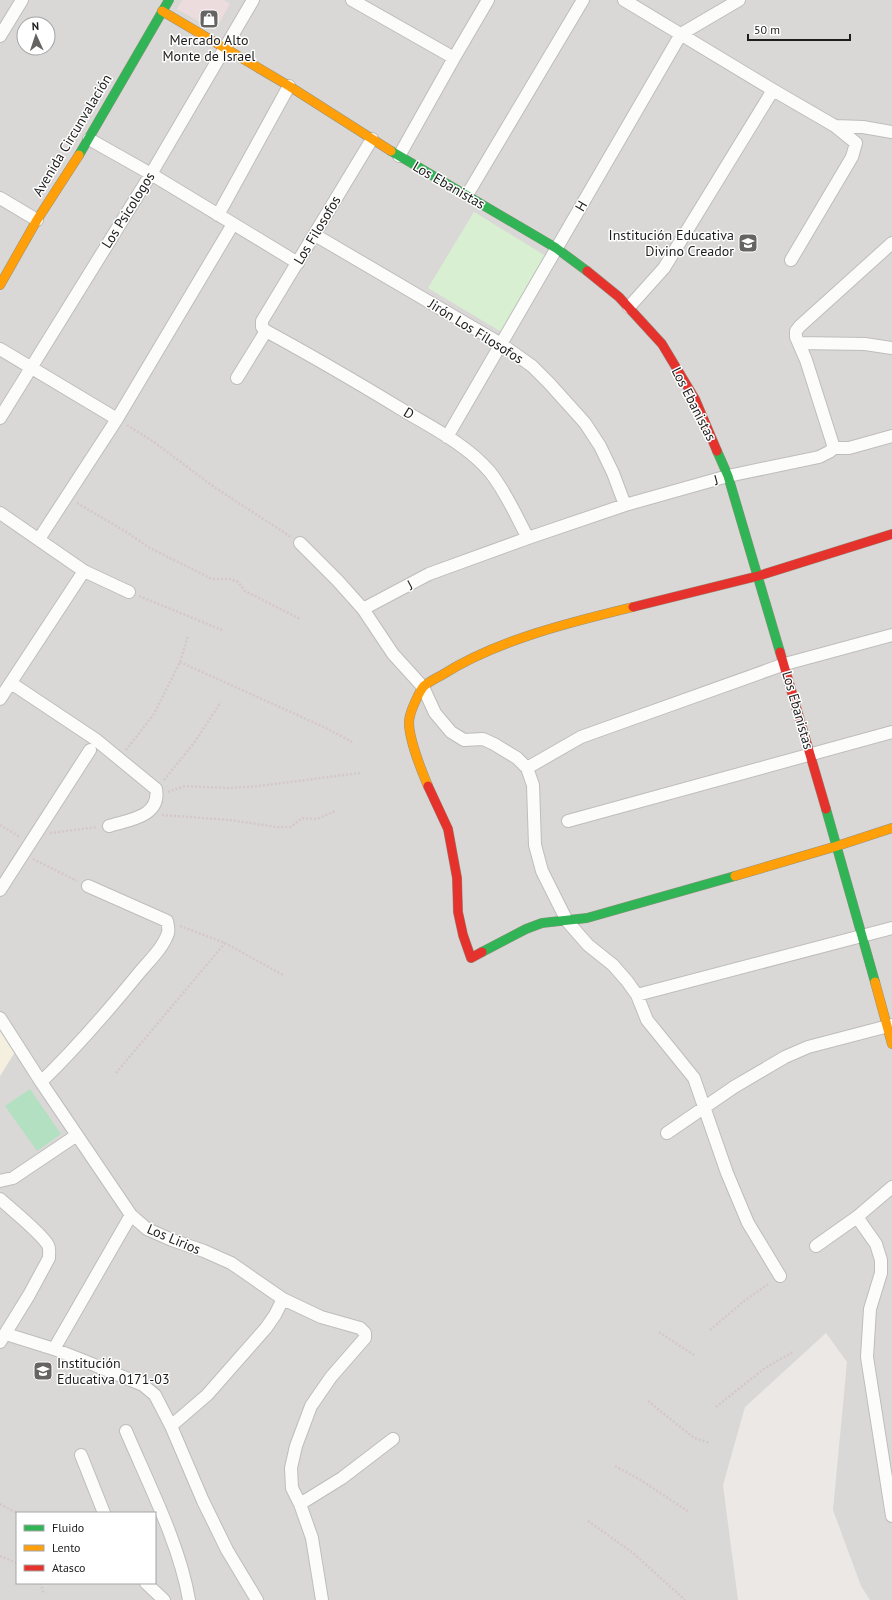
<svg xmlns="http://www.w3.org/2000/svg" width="892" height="1600" font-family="'PT Sans',sans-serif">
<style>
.residential{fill:#dad8d7;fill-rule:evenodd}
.commercial{fill:#eddcde}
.education{fill:#f5efe0}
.park{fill:#d8f0d1}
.pitch{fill:#b2e0c1}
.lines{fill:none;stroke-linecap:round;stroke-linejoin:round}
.street-casing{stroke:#bebdbc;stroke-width:14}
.fast-casing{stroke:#94917f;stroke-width:10}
.slow-casing{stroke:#94917f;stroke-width:10}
.jam-casing{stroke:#94917f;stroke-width:10}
.path{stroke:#d5c7c8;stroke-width:2.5;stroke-dasharray:2 2;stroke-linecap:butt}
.street{stroke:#fcfcfb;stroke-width:12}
.fast{stroke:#30b455;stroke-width:9}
.slow{stroke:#ff9f0a;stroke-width:9}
.jam{stroke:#e5322d;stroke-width:9}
.labels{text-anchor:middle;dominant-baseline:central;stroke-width:3;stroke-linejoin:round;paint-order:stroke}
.poi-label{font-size:14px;fill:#1d1d1d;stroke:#fff}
.street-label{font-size:14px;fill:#1d1d1d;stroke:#fff}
</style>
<rect width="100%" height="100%" fill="#ebe8e6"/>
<path class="residential" d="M0,0H892V1600H870L861,1586L833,1510L847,1362L826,1333L745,1407L723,1485L738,1600H0ZM24,24H48V48H24ZM17,1513H155V1583H17Z"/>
<path class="commercial" d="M182,0H224L230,4L215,30L177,9Z"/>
<path class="education" d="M0,1029L15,1052L0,1076Z"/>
<path class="park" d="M474,212L549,258L505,334L428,288Z"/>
<path class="pitch" d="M30,1089L61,1134L37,1151L5,1106Z"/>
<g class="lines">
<g class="street-casing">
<path id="street" d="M352,0L454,58
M624,0L773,90L835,126L856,143L852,157L791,260
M0,36L22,0
M835,126L863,127L892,132
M89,139L151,174L298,263
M372,139L262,321V327L266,331C314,357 360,384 406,412C435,429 468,446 490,472C506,492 516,516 528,538
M399,156L454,58L488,0
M467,195L583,0
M0,198L37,220
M218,215L289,86
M315,235L501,344L532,366L549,383L585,423L600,446L613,473L625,505
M629,307L664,268L773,90
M799,343L865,344L892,348
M0,349L117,419
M237,378L266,331
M0,418L151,174L253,0
M447,437L681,34L739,0
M834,448L806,360L796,337V331L800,326L892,243
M834,448H849L892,436
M0,513L84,571L129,592
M39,539L117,419L233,224
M300,543L338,581L363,609L393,654L423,687L435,713L451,732L464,740L483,739L494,744L517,758L527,768L533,785L535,845L542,871L567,921L588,945L613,965L627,981L637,995L647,1020L694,1078L727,1173L748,1223L780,1276
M363,609L429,574L528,538L625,505L728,476L819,457L829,452L834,448
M11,683L95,739L156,789C161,817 128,820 109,826
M0,699L84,571
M527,768L581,737L785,664L892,635
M568,821L892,732
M0,890L90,750
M637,995L892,928
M0,1018L41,1082L131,1215L147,1229L172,1240L204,1251L231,1263L283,1299L321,1317L360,1328L365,1333V1338L331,1377L311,1406L296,1446L291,1468L292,1488L300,1504L312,1538L322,1600
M41,1082C76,1048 108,1011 139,973C149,961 163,948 168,933C169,929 168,926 167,921L88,886
M667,1133L734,1087L785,1057L808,1047L892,1025
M0,1181L13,1178L77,1135
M0,1199C12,1210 41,1233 48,1245C50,1249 49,1253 49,1258L29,1295L0,1342
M857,1217L876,1244L881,1260V1273L870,1309L867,1357L892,1516
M816,1246L857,1217L892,1187
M6,1334L54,1349L87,1362L143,1385L155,1395L171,1426L203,1501L227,1550L257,1600
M54,1349L131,1215
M171,1426L207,1395L266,1328L275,1315L283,1299
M126,1431C148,1483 180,1545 189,1600
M81,1455L104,1513
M300,1504L342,1478L393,1439
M146,1583L164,1600"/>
</g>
<g class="fast-casing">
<path id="fast" d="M391,151L556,248L587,271
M79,155L169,0
M717,451L728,476L780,652
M826,809L875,982
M482,952L526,929L542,923L587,918L735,876"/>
</g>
<g class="slow-casing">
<path id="slow" d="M162,11L289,86L391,151
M0,285L37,220L79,155
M428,786C422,772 405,730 410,716C411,710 420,690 424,686C429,682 436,678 442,675C497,640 571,622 633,607
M735,876L837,846L892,828
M875,982L892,1044"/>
</g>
<g class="jam-casing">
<path id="jam" d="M587,271L619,297L662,344L695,399L717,451
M633,607L758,576L892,534
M780,652L826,809
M428,786L448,829L457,878L458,912L463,935L471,958L482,952"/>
</g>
<path class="path" d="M127,425L154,442L214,487L291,537
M77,503L128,533L148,547L212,579H230L238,582L245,591L300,619
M139,596L222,630
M180,662L326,728L354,743
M126,750L154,714L180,662L188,636
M164,780L194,743L221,702
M168,792L185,786L227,788L259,786L360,773
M162,815L230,820L277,827H291L302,818L317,819L335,811
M0,825L20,837
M50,833L97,827
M33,859L77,881
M180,926L225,943L283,975
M116,1073L225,943
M710,1330L744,1301L770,1283
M659,1332L694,1355
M648,1401L694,1438L710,1443
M716,1407L765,1368L793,1352
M615,1466L639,1479L689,1512
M0,1504L17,1513
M588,1521L633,1553L685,1600
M0,1556L17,1563
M40,1583L44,1594"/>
<use href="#street" class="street"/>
<use href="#fast" class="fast"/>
<use href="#slow" class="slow"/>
<use href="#jam" class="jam"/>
</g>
<defs>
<g id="shop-square" transform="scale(1)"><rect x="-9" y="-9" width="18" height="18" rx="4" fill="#656463" stroke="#fff"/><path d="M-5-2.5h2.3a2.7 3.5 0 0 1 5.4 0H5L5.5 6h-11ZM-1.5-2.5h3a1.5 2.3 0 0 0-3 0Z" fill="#fff"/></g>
<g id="school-square" transform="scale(1)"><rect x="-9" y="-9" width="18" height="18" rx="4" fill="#656463" stroke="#fff"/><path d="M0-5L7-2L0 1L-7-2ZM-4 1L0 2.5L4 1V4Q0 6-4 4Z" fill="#fff"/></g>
</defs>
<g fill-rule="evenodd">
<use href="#shop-square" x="209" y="19"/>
<use href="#school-square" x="748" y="243"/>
<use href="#school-square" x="43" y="1371"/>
</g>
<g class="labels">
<g class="poi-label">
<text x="209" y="40">Mercado Alto<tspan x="209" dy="16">Monte de Israel</tspan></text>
<text x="734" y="235" text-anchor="end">Institución Educativa<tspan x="734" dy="16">Divino Creador</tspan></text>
<text x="57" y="1363" text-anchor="start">Institución<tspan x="57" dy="16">Educativa 0171-03</tspan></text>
</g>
<g class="street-label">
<text transform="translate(72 135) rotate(-59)">Avenida Circunvalación</text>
<text transform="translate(449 185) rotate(30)">Los Ebanistas</text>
<text transform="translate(581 206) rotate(-60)">H</text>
<text transform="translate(128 210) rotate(-58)">Los Psicologos</text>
<text transform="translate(317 230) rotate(-59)">Los Filosofos</text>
<text transform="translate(476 331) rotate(32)">Jirón Los Filosofos</text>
<text transform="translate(694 404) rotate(63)">Los Ebanistas</text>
<text transform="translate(409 413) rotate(31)">D</text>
<text transform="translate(716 480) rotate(-16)">J</text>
<text transform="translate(410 585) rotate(-28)">J</text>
<text transform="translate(798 710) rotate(74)">Los Ebanistas</text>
<text transform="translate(174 1239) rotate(23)">Los Lirios</text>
</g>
</g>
<rect x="16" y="1512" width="140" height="72" fill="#ffffff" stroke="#a5a5a5"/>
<rect x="24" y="1525" width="20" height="6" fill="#30b455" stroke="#a5a5a5"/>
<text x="52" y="1532" font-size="12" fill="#1d1d1d">Fluido</text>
<rect x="24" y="1545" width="20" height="6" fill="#ff9f0a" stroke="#a5a5a5"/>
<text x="52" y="1552" font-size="12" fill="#1d1d1d">Lento</text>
<rect x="24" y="1565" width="20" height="6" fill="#e5322d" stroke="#a5a5a5"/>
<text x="52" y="1572" font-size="12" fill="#1d1d1d">Atasco</text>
<g transform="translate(36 36) rotate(357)"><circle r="19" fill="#ffffff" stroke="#a5a5a5"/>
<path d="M0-3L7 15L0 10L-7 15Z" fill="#656463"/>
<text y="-6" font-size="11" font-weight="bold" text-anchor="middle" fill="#1d1d1d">N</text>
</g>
<path d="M748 34v6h102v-6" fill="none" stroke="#1d1d1d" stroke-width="2"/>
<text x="754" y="34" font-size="12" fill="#1d1d1d" stroke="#ffffff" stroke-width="3" paint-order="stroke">50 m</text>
</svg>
